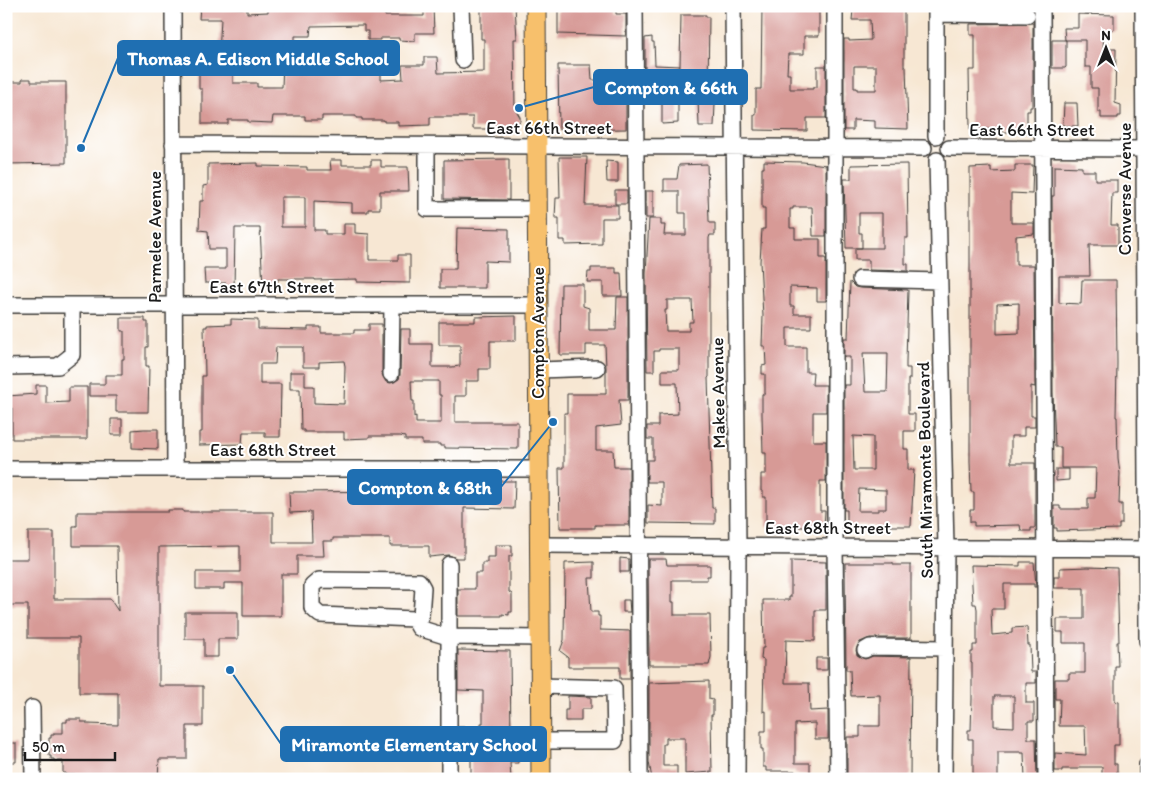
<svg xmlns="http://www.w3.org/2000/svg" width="1153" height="785" font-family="Itim,sans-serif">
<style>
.building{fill:#d79a96;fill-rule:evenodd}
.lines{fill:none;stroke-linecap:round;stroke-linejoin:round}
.minor-casing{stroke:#3d3a37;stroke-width:18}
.major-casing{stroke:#3d3a37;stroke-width:21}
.minor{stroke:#fff;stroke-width:15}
.major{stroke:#f7c06c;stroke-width:19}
.labels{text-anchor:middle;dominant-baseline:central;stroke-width:4;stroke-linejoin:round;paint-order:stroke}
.street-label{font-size:18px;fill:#1c1c1c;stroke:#fff}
.leader{fill:none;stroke:#1f6fb2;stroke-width:2}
.callout-dot{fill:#1f6fb2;stroke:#fff;stroke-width:2}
.callout{fill:#1f6fb2;stroke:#1f6fb2;stroke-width:2}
.callout-label{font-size:19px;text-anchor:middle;font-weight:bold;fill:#fff}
</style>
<rect width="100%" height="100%" fill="#fff"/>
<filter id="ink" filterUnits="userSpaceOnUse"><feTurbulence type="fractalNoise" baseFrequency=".02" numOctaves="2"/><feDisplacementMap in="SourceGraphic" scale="10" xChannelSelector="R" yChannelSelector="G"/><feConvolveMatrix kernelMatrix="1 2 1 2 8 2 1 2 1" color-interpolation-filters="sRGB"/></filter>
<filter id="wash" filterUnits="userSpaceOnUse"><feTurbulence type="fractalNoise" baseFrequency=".0096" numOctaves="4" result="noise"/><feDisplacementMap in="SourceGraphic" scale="20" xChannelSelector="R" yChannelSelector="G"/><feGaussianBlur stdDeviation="1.12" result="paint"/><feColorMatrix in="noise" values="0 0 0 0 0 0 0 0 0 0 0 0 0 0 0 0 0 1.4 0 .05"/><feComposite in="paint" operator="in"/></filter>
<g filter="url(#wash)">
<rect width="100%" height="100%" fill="#f7e7d3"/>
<g id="blocks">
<path class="building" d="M200,6L242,8L247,9V13L268,12V6H307V8H326V6L385,8V16H424V6H433L434,33H415V41L399,40V38H380V40H368V31H364V25L311,26L310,36H295V64H314V46H344V53H371V64H381V80L403,79L402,65H424V57H437L438,73L484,72V39H481V6H515L517,39H514L515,109L520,117V121L514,129H473V117H430V125L398,126V122H384V120H362V118H356V116H322V120H305V116H273L272,123L248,122V120H228V124H202V89H199V55L219,53L221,19H199ZM283,62L282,87H257V83H233V63Z
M762,6H819V36H804V54H788L787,74H790V89H813V87H817V66H826V118H807V131L754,130V115H756V89H761Z
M855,6H904V67H906L908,129L875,128V121L853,120V130H844V39H849V41L871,40L870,20H852L853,10H855ZM854,66H876V90H857V88H854Z
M558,9H616V14H626V36L558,34Z
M1078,14L1114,15V30H1104L1103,49H1116L1115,103L1121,105V116H1118V118H1101V112H1098V88H1091V67H1085V40H1065L1064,28H1078Z
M681,15H706V17H709L708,88H714V102L715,104L714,126H699L698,99H678V123L662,124V103H645V38L652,37V42H654L655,65L680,66Z
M1033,23V86H1032V107H1030V111H1027V132H1002V129H970L969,70H975V35H970V24Z
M1052,40H1066V67L1065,68H1052Z
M558,65H591L592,80H597V86H626V129L559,130Z
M22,79H31V82H66V163L6,164V82H22Z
M1064,103H1077L1078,126H1063Z
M559,157H587L585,205H618V218H602V244L565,245V240H559V218H555L556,198H560Z
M509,159V200L444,199V160Z
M330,160H342V165H371V160H381V167H408L409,191H380V209H368V212H352V203L314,201V230H325V234H344V224H355V233L369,234V260H398V255H410V283L357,282V279L315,280V279H278L276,286L263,287L260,228H235L234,291H226V283H205L204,269H226V249H209L208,231L199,230L200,201H203V186L208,185V164L258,163V166L307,167V170H331ZM281,197H305V227H281Z
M606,161L618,162V182H607Z
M764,161L803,162L826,165V236H813L812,207H793V209H790V228H795V239H820V258H825L826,261V301H817V288L790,287V306H794V314H811V328H787V347H806V372H813L812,385H826V412H813V441H826V481H820V511H825L824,527H766V497H763V491H761V474H766V453H763L762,415V394H765V374H762V366L766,365L765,346H762L763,316L760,262L762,229H765V208H762V168H764Z
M707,164L709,221L710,223H715V235H710L709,238V377L708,378L712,508H715V524L648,523V505L662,506V482H647V460H653V439H647V426H658V415L678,414L677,383H662V370H679V349H659V351H654V371H647L646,274L649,219H661V225H665L664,235H686V213H679V191H664V179H677L679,165ZM667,300H692L693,322H689V331H666L665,310H667Z
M907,164L908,238H905V264H908V271L869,270V260H855V248H882V213H859V233H862V248H846L844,179H851V165Z
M1015,165H1033L1032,194L1011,193V223H1034V234L1016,236V265H1034L1035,387L1031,386V416H1035V427H1024V436H1011V463H1035V528H1031V531H1021L1020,525L974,526V522H970V510H974V492H971L970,461V168L991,167V172L1015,171ZM1019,303V333L997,334V304Z
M1054,166L1082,167V171H1095V180H1117V193H1112L1111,225H1118V245H1089L1090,276H1059V303L1081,304L1082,280H1116L1117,363L1116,417H1117L1118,458L1120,474L1119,504H1122V524H1119V529L1057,531V528H1054V506H1060V509H1088V498H1095L1096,468H1061V447H1055L1053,392L1052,196H1054Z
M615,190H627V204H615Z
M646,191H653V218H646Z
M457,228L509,229V262L485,261V288H440V269H456Z
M591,268H616V273H621L622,296H603V282H587L588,272H591Z
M850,282L855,287L860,288L908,290L906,362V368H910V379H908V414H915V431H904V449H908V470H914L911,526H884V529H875V526H856V528H847V510H844V385H850V357H844V338H848ZM863,353H888L887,392H865ZM853,436L873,437V470H854ZM859,489L886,490V509H878V511H858Z
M561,284H583V306L589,308V330H616L617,297H628V400H619L621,425L596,428V450H613L614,467H629V525H595V528H560L559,468H564V413H567V394H606V368L605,345H586V355H560Z
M516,316V341H490V369H479V381H466V396H455V422H518V449L445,448V446H440V444H422V440H405V437L400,436H369V438L344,439V432H304V430H301L300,389H290V372H305V386H314V403L344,404L345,366L344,361L319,362V367H303V347H276L275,364H260V384H281L280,437H265V432H243L242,444L199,445V432H202V376H205L204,327H207V325L231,324V319L258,320V329L308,330V327H321V333H354V330H369V324H382V374L386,382L391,383L399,379L400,375L401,329H410V344H432V367H452L460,366V345H439V322H475V317ZM411,381H439V395H441V423H416V416L414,417V401H412Z
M121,318H145V322H148V347H146V366H149L148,412H116V396H89V384H105V375H122V359H124V331H121Z
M36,385H46V403L69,402V387H87V439H12V408H7V396L36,394Z
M111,419H122V435H111Z
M144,429H158V449L132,448V430Z
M1056,469H1069V480L1056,481Z
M493,481H515L514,509L464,508V558H456L449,555L429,557V546H390V538H333V541H323L324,556H297V574H281V616H243V583H224V589H196V572H240V546L159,547V686H203V726H187V759H159L158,779H116L117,776L66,775V773H63V761H54V759H51V756H49V738H51V735H54V733H63V722H67V719H81V722H87V724L118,725V693H79V638H28V605H6V559H28V532H54V599H110L118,611L117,546H73V526H77V512H168V510H183V512H273V542H312L311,512L290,513L289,492L419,491V494H436L437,492L447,493V485H458V490L482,491V488L493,487Z
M495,545H512V556H509V592L512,594V612H509V615L502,614V616H458V589H475V573H482V563H487V557H495Z
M620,558L629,559V572H620Z
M648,559H666L667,565H710V576H707V580H672V602H674V615H710L711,657L709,665H649Z
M791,561L826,562V610H815V641L786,640L785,683H809L810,711L828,710V739H815V723L795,724V763H810V775L795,774V771H766V767H763V749H761V731H766V711L763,712L764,660L761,659L762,648H764L763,600H789V597H791Z
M594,562V578H589L591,612H598V616H600V630L630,631V679H620V667H568V657L560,651L564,640L565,563Z
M1020,562H1034L1036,587H1034V584H1004V609H991L992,635L1012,633V628L1027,627L1028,645H1030L1031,672H1036V683H1026V703H1034V721H1028V739H1036L1037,779H1025L1024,753H1021V752H998V779H973V739H968V730H971L972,699V663H971V652H973V645H977V609L976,604H973L971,565L1020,566ZM994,696H1014V727L994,726Z
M845,563H893V565H911V638H870L860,642L856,650L857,655L865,659L873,656L911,657L910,778L847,779V737H860V726H880V695L851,696L850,670H846Z
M1088,567L1117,568L1119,642H1117L1118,666H1115V701L1119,702V745H1114V764H1117V779H1102V767H1079V769H1062V771H1055V753L1086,755L1085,726H1059L1060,699H1055V679H1069V673H1085V643H1063V632H1057V619H1084V588H1054V577H1060V568Z
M623,600H629L630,612H623Z
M185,612H238V639H218V657H204V639H185Z
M458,650L510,651L511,742H518V763H510L511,779H471V749H467V738H458V727H481V723H483V691L458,690Z
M816,658H827V670H816Z
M709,681V699L713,700V715H711L712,772L685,774V738H666V744H663V766H677V777L652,779L649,762V683Z
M568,696L591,697V709H581V721H565V710H568Z
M6,743H16V762H6Z"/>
</g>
</g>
<g filter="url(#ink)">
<use href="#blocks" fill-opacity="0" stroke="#3d3a37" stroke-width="1"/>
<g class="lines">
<g class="minor-casing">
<path id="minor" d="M173,6L175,468
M461,6L463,60
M635,6L640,779
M733,6L738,547L737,779
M835,6V547L838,779
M936,6V136
M1042,6L1046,779
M1143,6L1147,641
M936,14L1027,15
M173,144L924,148
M427,146V209H538
M949,148L1145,149
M937,160L946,547L944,779
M860,279L939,281
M6,305H538
M6,367L58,366L72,355V305
M539,370L597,368
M391,374L392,305
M6,469H539
M539,545L1147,549
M449,564V779
M319,580L419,581L423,588L421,616L414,619L320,615L312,608V586Z
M414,619L419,628L448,637L540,638
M865,650L870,647L945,648
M541,686L614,688L615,741H541
M32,708L33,779
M1147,779V765"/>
</g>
<g class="major-casing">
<path id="major" d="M536,6L541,779"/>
</g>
<use href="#minor" class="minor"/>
<use href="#major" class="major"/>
</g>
</g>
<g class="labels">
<g class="street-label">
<text x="549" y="128">East 66th Street</text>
<text x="1032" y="130">East 66th Street</text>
<text transform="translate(1125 189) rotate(-90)">Converse Avenue</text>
<text transform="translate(155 237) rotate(-90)">Parmelee Avenue</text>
<text x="272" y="287">East 67th Street</text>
<text transform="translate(538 333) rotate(-90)">Compton Avenue</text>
<text transform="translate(718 393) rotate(-91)">Makee Avenue</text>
<text x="273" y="450">East 68th Street</text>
<text transform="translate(925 470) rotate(-91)">South Miramonte Boulevard</text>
<text x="828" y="528">East 68th Street</text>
</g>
</g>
<path class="leader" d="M81 148L118 58M519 108L594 87M553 422L501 487M230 670L281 744"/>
<g class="callout-dot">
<circle cx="81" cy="148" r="5"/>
<circle cx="519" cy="108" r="5"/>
<circle cx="553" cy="422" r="5"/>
<circle cx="230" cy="670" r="5"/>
</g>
<g class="callout">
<rect x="118" y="41" width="281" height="34" rx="5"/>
<rect x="594" y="70" width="153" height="34" rx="5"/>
<rect x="348" y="470" width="153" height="34" rx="5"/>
<rect x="281" y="727" width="265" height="34" rx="5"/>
</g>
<g class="callout-label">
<text x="258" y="65">Thomas A. Edison Middle School</text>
<text x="671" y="94">Compton &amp; 66th</text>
<text x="425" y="494">Compton &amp; 68th</text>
<text x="414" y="751">Miramonte Elementary School</text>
</g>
<rect width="1153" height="785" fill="none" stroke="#fff" stroke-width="25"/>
<g transform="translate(1106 48)" stroke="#ffffff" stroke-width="4" paint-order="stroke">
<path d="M0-4L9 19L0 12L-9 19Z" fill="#1c1c1c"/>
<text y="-8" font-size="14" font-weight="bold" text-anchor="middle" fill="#1c1c1c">N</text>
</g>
<path d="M25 752v8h90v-8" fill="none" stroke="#1c1c1c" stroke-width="2.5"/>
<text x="32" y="752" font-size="15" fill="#1c1c1c" stroke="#ffffff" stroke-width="4" paint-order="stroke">50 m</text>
</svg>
